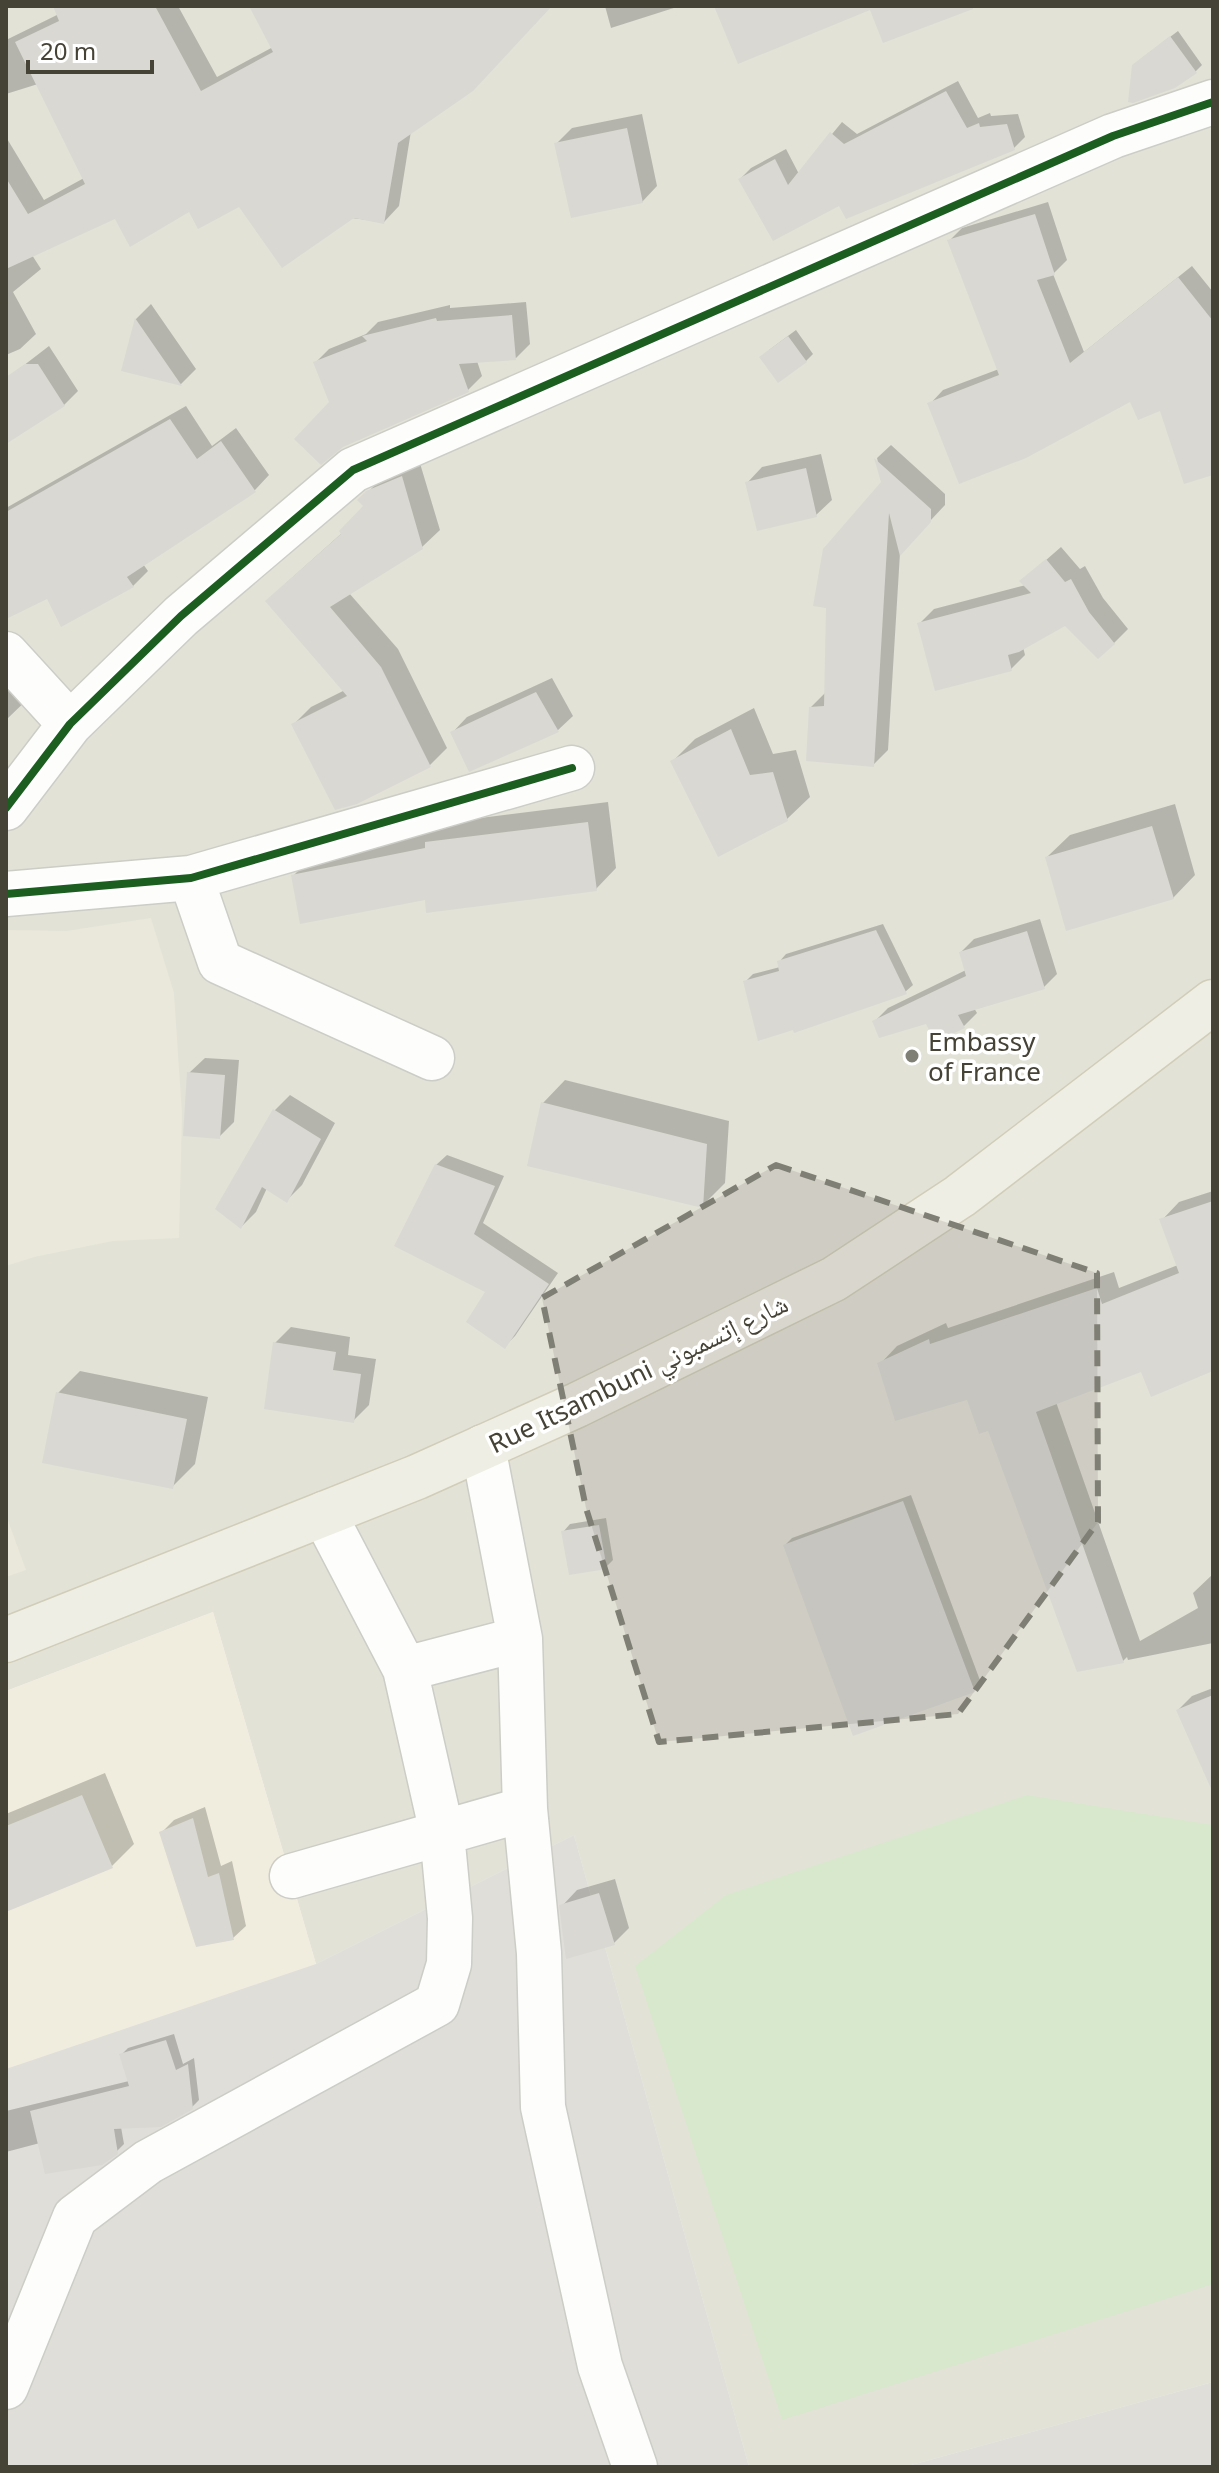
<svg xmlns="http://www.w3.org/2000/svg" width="1219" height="2473" font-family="'Noto Sans','Noto Naskh Arabic',sans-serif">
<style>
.residential{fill:#e3e2d7}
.commercial{fill:#f1edde}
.industrial{fill:#dfded8}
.education{fill:#e9e8da}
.green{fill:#d7e8cc}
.shadow{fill:#0003}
.building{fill:#d9d8d2}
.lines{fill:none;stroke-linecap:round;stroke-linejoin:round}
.minor-casing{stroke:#cdcdc7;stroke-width:47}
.major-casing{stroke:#d0cdb8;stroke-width:47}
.minor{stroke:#fdfdfc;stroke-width:44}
.major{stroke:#efeee4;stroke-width:44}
.cycleway-casing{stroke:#fff;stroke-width:13}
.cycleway{stroke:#1b5e20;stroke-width:8}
.marked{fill:#807f75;fill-opacity:0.2;stroke:#807f75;stroke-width:6;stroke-dasharray:16 10;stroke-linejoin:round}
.poi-dot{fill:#807f75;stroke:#fff;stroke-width:3}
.labels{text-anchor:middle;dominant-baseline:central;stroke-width:7;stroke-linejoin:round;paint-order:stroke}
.poi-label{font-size:26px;fill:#454236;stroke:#fff;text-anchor:start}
.street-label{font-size:26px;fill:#454236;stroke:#fff}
</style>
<rect width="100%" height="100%" fill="#efefea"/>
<path class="residential" d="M6,6H1213V2382L904,2467H749L574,1835L316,1964L213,1612L6,1691Z"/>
<path class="commercial" d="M213,1612L316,1964L6,2069V1691Z"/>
<path class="industrial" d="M574,1835L749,2467H6V2069L316,1964Z
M1213,2382V2467H904Z"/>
<path class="education" d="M151,918L174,993L182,1113L179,1238L113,1241L34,1257L6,1266V930L66,931Z
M6,1515L26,1570L6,1577Z"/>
<path class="green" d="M1027,1795L1213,1825V2284L782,2420L635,1966L726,1895Z"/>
<path class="shadow" d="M59,6H178L217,77L273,47L251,6H551L411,131L399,206L384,222L240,204L115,217L32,255L41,269L13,292L36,334L20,349L6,355V137L44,200L84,178L38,84L6,94V40L59,14Z
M605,6H680L611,28Z
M1178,31L1202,65L1195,72L1142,58Z
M958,81L978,118L990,113L991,116L1018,114L1025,137L1014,148L840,203L740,179L751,168L786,149L799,174L842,122L857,134Z
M642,114L657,186L642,202L556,144L572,128Z
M1048,202L1067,260L1053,274L1084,352L1192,266L1213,292V454L1162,408L1131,399L930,404L943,390L999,369L949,241L962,228Z
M526,302L530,344L516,358L477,361L482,376L468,390L315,363L329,349L366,334L378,322L450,305V308Z
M151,304L196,369L181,384L124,369L136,319Z
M796,330L813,354L806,361L769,350Z
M49,346L78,391L64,405L6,441V379Z
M186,406L212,446L236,428L269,475L255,490L143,564L148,571L133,586L48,596L6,617V508Z
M891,445L945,494V505L900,553L888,750L873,765L811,707L826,692L883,483L877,458Z
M821,454L832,500L816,515L747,483L762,467Z
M419,460L440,530L422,547L349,593L398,649L447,748L430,765L357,802L294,724L311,707L345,690L285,584L342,533L366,505L360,500L377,483Z
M1061,547L1080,569L1085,566L1103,598L1128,629L1114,643L1065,623L1023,647L1025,655L1011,669L920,623L934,609L1026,585L1022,581Z
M6,661L34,693L6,720Z
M552,678L573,716L557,731L452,733L467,717Z
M754,708L773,754L796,750L810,797L787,819L672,762L695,739Z
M608,802L616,868L596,889L427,897L293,876L314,855L440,830L448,822Z
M1175,804L1195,875L1173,898L1047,857L1070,835Z
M1040,919L1057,974L1044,987L974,1008L977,1013L964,1026L927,1022L875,1021L888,1008L966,970L961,952L974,939Z
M883,924L913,985L905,992L745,982L753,974L780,967L779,962L786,954Z
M205,1058L239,1060L234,1122L219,1137L189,1073Z
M565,1080L729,1121L725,1183L702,1206L543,1103Z
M290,1095L335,1123L302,1185L287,1200L267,1188L256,1212L241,1227L275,1110Z
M447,1155L504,1176L483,1223L558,1273L515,1336L505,1346L488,1292L436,1165Z
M1213,1191V1369H1142L1056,1402L1140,1641L1198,1608L1193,1593L1213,1574V1643L1128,1660L1127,1657L1123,1661L989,1428L968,1398L880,1364L897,1346L946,1323L948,1328L1114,1272L1119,1288L1178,1265L1162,1220L1179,1202Z
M291,1327L350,1337L348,1355L376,1359L369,1405L354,1420L275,1343Z
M80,1371L208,1397L195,1464L172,1487L58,1393Z
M911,1495L981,1683L974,1690L785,1545L792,1538Z
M606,1518L613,1560L606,1567L563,1532L570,1524Z
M1213,1688V1778L1178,1710L1192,1696Z
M105,1773L134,1844L111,1867L6,1910V1814Z
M205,1807L221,1866L232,1861L246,1926L233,1938L161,1833L174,1820Z
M615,1879L629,1928L614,1943L562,1906L577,1890Z
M174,2034L183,2064L194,2058L199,2100L192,2107L121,2127L124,2144L116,2152L40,2143L6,2152V2111L129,2081L121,2055L128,2048Z"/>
<path class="building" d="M53,6H155L201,91L273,52L249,6H552L473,91L398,143L384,224L354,218L282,268L239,207L198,229L189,212L130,247L115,219L6,269V178L28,214L85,184L15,42L59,21Z
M714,6H972L973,9L883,43L870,10L738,64Z
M1170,36L1197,73L1175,88L1133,103L1128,102L1132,65Z
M946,91L967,128L979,123L980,127L1007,124L1015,150L846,219L839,206L773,241L738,179L775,159L788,185L830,132L844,144Z
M627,128L643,203L571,218L554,143Z
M1035,214L1055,275L1037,280L1070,363L1178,277L1213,321V475L1184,484L1160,411L1138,420L1130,402L1026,458L959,484L927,403L999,375L947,240Z
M512,315L516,360L459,364L469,392L343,447L321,465L294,439L329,402L313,362L367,341L362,336L436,318L437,321Z
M135,318L182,386L121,371Z
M788,336L807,362L778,383L759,357Z
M25,364H38L65,406L6,444V377Z
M170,419L197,459L221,441L256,492L127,577L134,587L61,627L47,599L6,619V512Z
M874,458L931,509V522L900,556L889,513L874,767L806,761L809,707L824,706L826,608L813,606L823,549L881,482Z
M806,468L817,517L757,531L745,482Z
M402,476L423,549L330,607L381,667L431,767L357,804L335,810L291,724L347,696L265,601L341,534L339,531L363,506L357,500L366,491Z
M1046,559L1065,582L1071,579L1089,612L1115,644L1098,659L1065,626L1019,652L1008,655L1012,671L935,691L917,623L1031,593L1019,581Z
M536,692L559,732L469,772L450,732Z
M731,729L750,775L773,772L788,821L718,857L670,761Z
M588,822L597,891L426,913L425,900L300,924L291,875L425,848V842Z
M1152,826L1174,899L1066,931L1045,857Z
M876,930L907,994L794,1033L793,1030L758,1041L743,981L779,971L777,961Z
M1027,931L1045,989L958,1015L965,1028L935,1042L926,1024L879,1038L872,1021L966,976L959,952Z
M187,1072L225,1075L220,1139L183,1136Z
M541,1102L707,1144L703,1208L527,1166Z
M273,1109L321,1139L287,1203L262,1187L241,1229L215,1209Z
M435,1164L495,1186L474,1234L549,1284L505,1349L466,1322L485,1292L394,1246Z
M1213,1201V1371L1151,1397L1141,1372L1036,1412L1124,1663L1077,1672L988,1431L979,1434L967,1400L895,1421L877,1363L929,1339L930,1344L1097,1288L1102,1304L1179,1273L1159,1219Z
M273,1342L336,1352L333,1370L361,1374L354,1423L264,1409Z
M56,1392L187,1419L173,1489L42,1463Z
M903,1501L975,1692L853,1736L783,1545Z
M599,1525L607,1569L569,1575L561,1531Z
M1213,1695V1793L1176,1710Z
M82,1795L113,1868L6,1912V1826Z
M193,1818L208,1877L219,1873L234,1940L196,1947L159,1832Z
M599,1893L615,1945L566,1959L559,1905Z
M166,2040L176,2070L188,2064L193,2109L161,2127L114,2129L118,2154L102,2165L45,2174L30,2111L129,2086L119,2054Z"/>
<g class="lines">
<g class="minor-casing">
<path id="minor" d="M6,654L70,724
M6,808L70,724L181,616L353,470L1113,136L1213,102
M191,878L220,962L432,1058
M6,894L191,878L572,768
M483,1447L520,1639L525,1809L539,1953L543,2107L600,2366L635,2467
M405,1669L520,1639
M292,1876L525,1809
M6,2387L75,2217L148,2162L437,2004L449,1964L450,1918L442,1833L405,1669L324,1514"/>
</g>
<g class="major-casing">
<path id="major" d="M6,1640L417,1477L577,1405L834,1279L960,1196L1213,1002"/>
</g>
<use href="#minor" class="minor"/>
<use href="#major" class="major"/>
<g class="cycleway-casing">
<path id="cycleway" d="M6,808L70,724L181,616L353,470L1113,136L1213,102
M6,894L191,878L572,768"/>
</g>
<use href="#cycleway" class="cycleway"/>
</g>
<path class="marked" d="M776,1165L1097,1273L1098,1522L958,1714L659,1742L586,1508L542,1298Z"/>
<circle class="poi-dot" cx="912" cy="1056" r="8"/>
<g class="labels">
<g class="poi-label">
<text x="928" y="1041">Embassy<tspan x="928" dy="30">of France</tspan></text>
</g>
<g class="street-label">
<text transform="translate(638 1373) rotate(-26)">Rue Itsambuni شارع إتسمبوني</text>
</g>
</g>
<rect width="1219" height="2473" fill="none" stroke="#454236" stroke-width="16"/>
<path d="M28 60v12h124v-12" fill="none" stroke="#454236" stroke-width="4"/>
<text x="40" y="60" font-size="24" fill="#454236" stroke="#ffffff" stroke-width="6" paint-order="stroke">20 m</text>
</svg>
